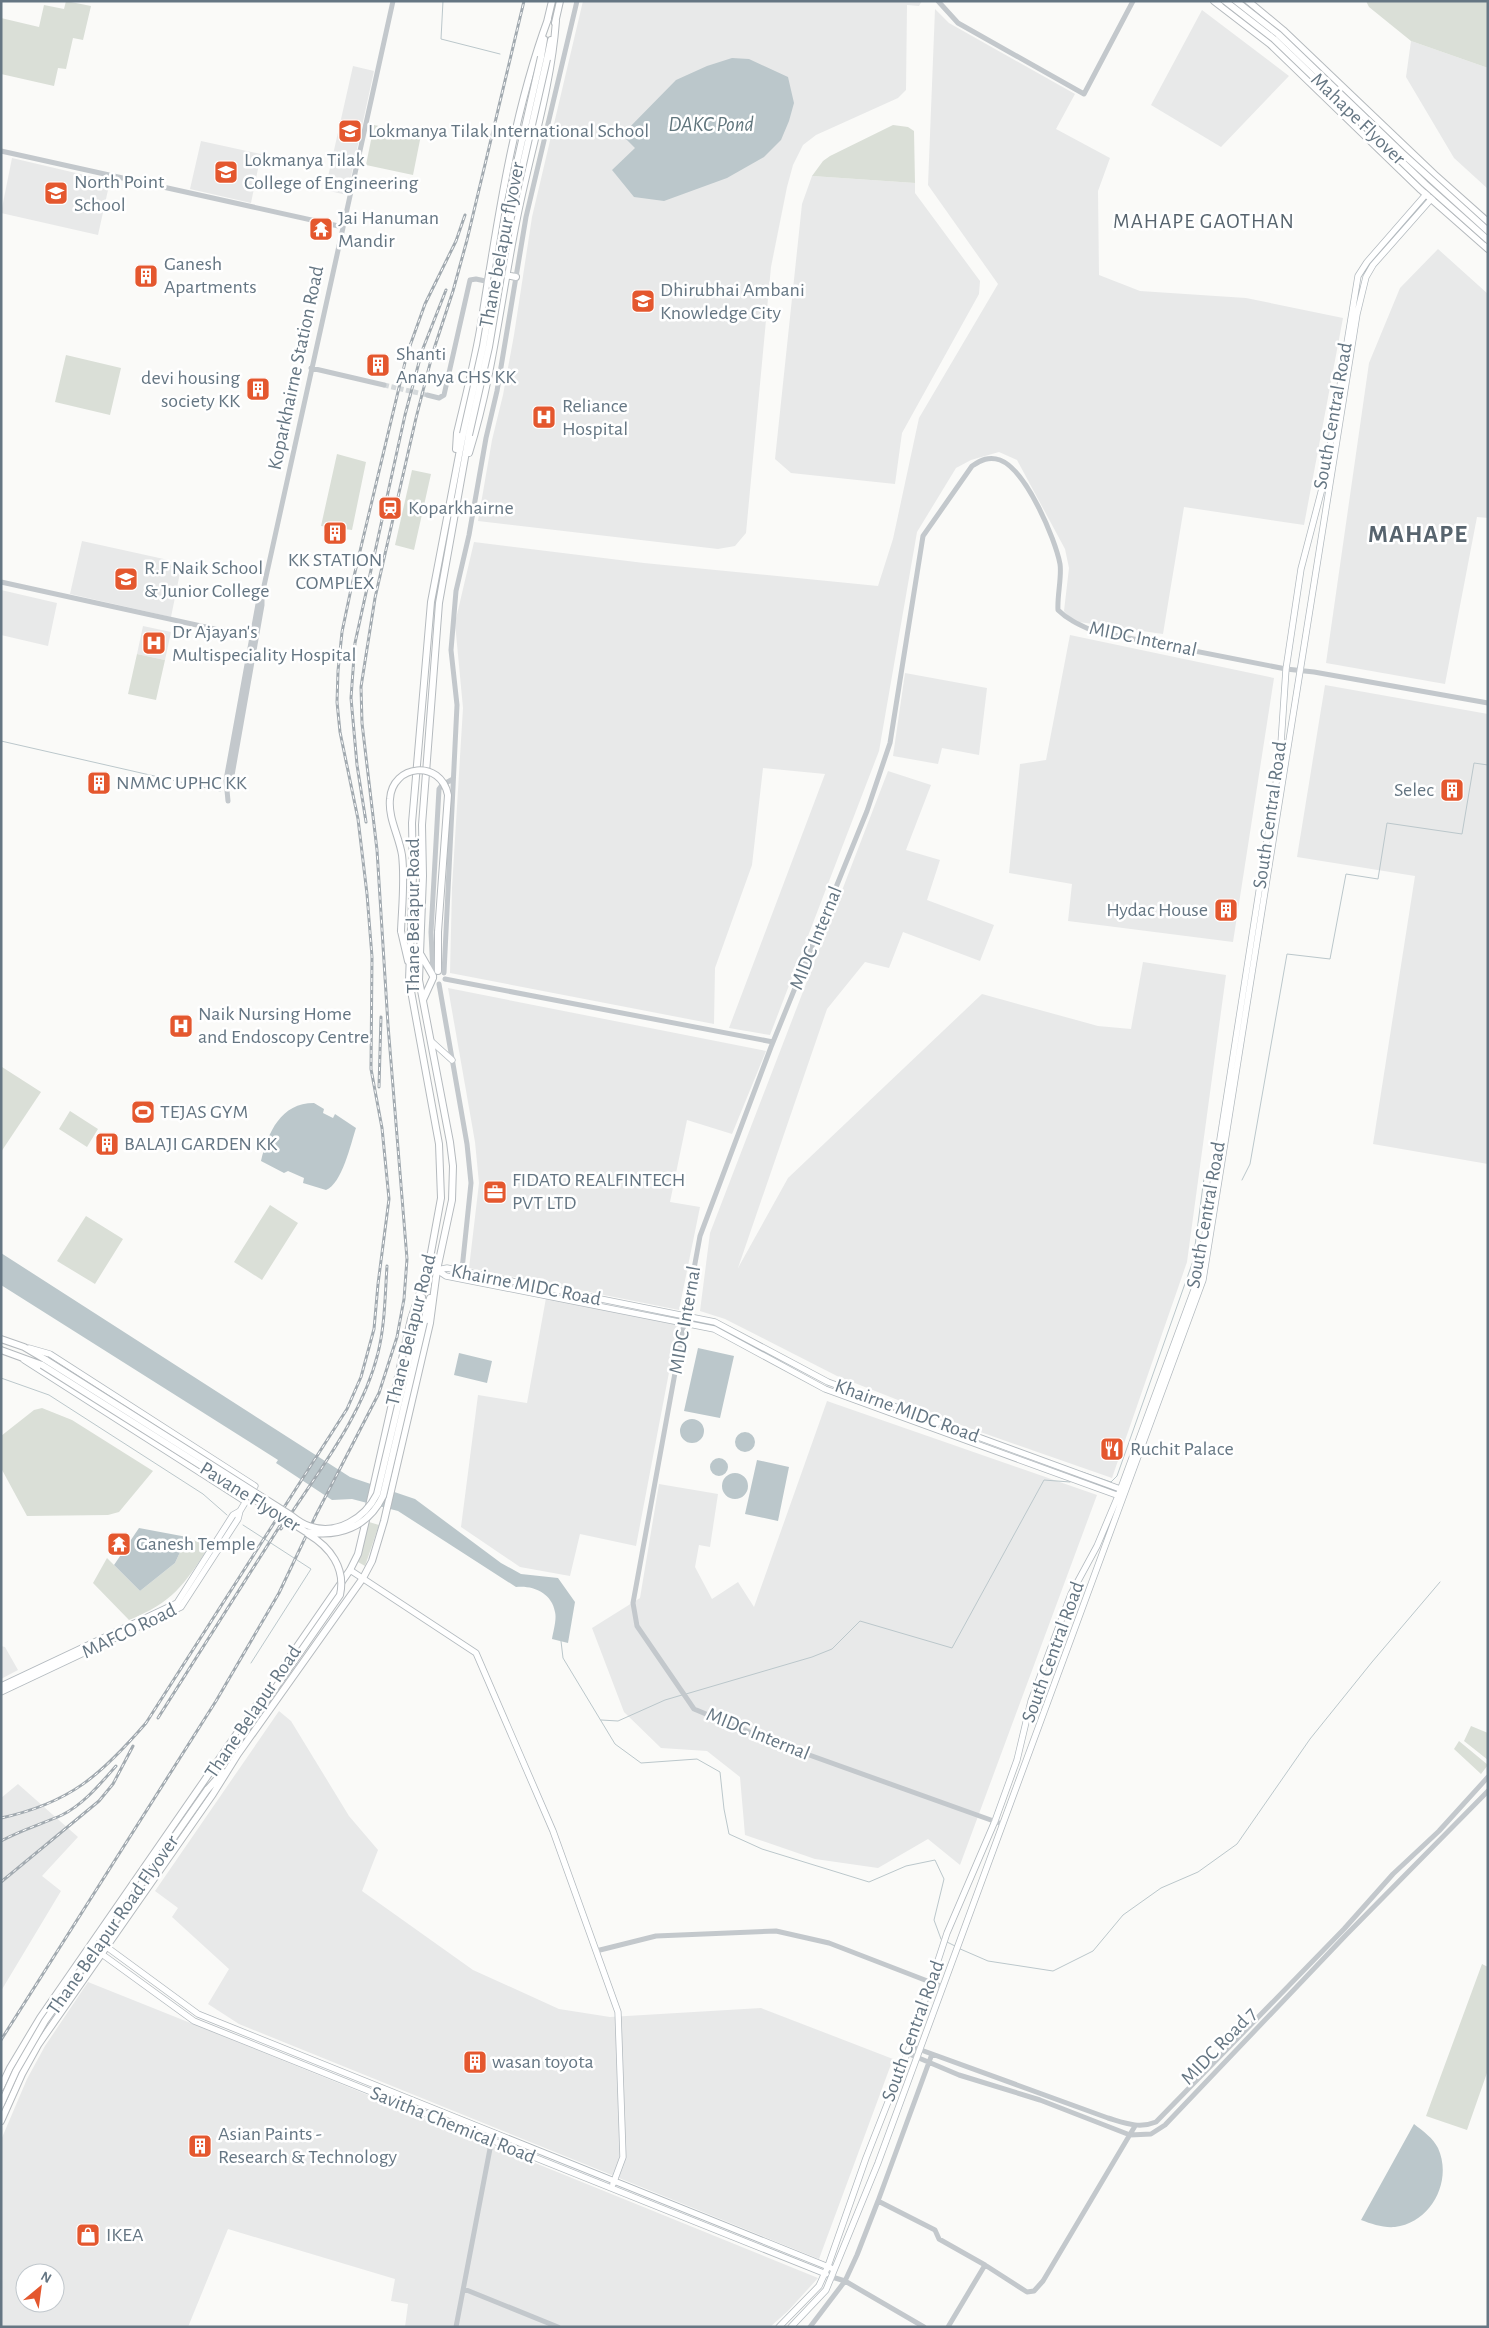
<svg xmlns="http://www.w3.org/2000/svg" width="1489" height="2328" font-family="'Alegreya Sans',sans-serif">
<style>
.built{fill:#e8e9e9;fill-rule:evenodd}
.green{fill:#dadfd7}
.water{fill:#bbc7cb}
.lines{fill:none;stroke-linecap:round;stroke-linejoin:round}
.stream{stroke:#bbc7cb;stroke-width:1}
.tertiary-tunnel{stroke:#d5d9db;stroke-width:5;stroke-dasharray:5 2.5;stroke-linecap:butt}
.secondary-casing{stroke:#b3babf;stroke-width:7}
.primary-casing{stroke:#b5babe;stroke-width:8}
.tertiary{stroke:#c3c8cc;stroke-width:5}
.secondary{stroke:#fff;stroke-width:5.5}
.primary{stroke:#fff;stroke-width:6}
.rail-casing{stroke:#a2aab0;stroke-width:3}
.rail{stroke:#fff;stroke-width:1;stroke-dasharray:4;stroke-linecap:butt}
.primary-bridge-casing{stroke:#b5babe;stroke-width:8;stroke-linecap:butt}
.primary-bridge{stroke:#fff;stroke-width:6}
.labels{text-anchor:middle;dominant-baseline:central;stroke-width:5;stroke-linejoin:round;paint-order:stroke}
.street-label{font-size:20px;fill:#657683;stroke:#fff}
.poi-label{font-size:20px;fill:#657683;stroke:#fff;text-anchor:start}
.water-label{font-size:21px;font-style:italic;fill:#60757c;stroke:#fff}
.neighbourhood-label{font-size:21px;letter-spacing:1px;fill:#57646e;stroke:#fff}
.district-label{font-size:25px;font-weight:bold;letter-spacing:1px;fill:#57646e;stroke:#fff}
</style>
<rect width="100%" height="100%" fill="#fafaf8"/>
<path class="built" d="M583,1H922L919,6L907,5L906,90L898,98L816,135L803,145L793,165L787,187L771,267L746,533L735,546L718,549L478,521L492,440L503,395L514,335L532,217Z
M935,9L949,23L1075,94L1056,129L1110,158L1098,191L1099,275L1140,291L1246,298L1343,318L1304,525L1184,507L1163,634L1072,621L1064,611L1069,568L1065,549L1017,460L999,452L971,460L956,468L917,532L879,751L770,1035L729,1028L825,774L763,768L752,865L715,968L714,1024L450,973L452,888L463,708L455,623L474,542L644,563L878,586L893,539L919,418L998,284L928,185Z
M1202,10L1289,76L1221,147L1151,105Z
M1411,41L1488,68V189L1454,158L1406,77Z
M353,66L374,71L347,195L325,190Z
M201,141L261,154L251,203L190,189Z
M12,158L110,181L98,235L1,213Z
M812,176L915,183V193L980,281L979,294L902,433L895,484L791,473L775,459L802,204Z
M1438,249L1488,294V518L1477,517L1445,684L1326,663L1369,363L1400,288Z
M82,541L182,563L171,617L70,594Z
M1,590L57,603L48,646L1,635Z
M143,626L171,632L165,660L137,654Z
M1070,635L1274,678L1233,942L1068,921L1072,884L1009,873L1020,764L1046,760Z
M905,673L987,688L979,755L942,748L938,764L893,756Z
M1325,685L1488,714V1164L1373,1144L1415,876L1297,857Z
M888,771L931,785L906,850L940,860L927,900L994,925L980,961L903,932L889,968L865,962L827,1009L738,1268L788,1178L982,994L1098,1026L1131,1029L1143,962L1226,975L1187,1262L1112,1478L969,1428L837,1376L725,1319L700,1311L710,1233Z
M448,988L766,1051L732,1134L687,1120L670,1202L700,1207L679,1310L469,1268L479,1183L475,1142Z
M546,1298L678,1325L636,1546L580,1534L570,1576L520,1567L461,1527L478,1395L527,1403Z
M827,1401L1097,1495L960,1865L928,1839L878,1868L815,1859L745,1835L740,1777L707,1751L661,1748L624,1712L592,1628L640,1598L659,1484L718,1494L710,1547L699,1545L695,1567L712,1599L738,1582L754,1607Z
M1,1646L5,1647L18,1670L1,1679Z
M279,1711L291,1721L349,1816L378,1850L362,1891L473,1970L559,2009L610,2017L761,2008L893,2059L819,2259L239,2024L208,2004L229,1969L172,1917L178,1908L155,1891Z
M18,1784L78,1837L42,1876L61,1891L1,1991V1798Z
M88,1982L193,2024L818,2278L788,2311L770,2327H405L408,2304L391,2301L395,2279L228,2229L188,2327H1V2140L27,2079L45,2046ZM25,2273H55V2303H25Z"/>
<path class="green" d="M66,1L91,6L83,40L73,38L66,69L58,68L54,86L1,74V18L39,27L44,5L64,9Z
M1366,1H1488V68L1411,41L1369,7Z
M374,125L421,135L413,175L366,165Z
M893,125L908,127L914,131L915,183L812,176L823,161L830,156Z
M66,355L121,368L110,415L55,402Z
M337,454L366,462L352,530L321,526Z
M412,470L431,474L414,550L395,545Z
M137,654L165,660L156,700L128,694Z
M2,1067L41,1092L1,1152V1068Z
M70,1111L98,1129L87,1147L59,1129Z
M270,1205L298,1223L262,1280L234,1262Z
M86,1216L123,1239L95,1284L57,1261Z
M42,1408L72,1420L153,1471L119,1512L108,1515L27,1516L1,1468V1436L34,1410Z
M369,1522L379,1525L365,1566L358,1562Z
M187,1537L209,1547C183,1586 173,1602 129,1620L93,1583L107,1558L140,1591L175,1563Z
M1471,1726L1488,1733V1760L1464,1741Z
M1459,1741L1488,1765L1481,1774L1454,1749Z
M1482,1964L1488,1967V2070L1467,2130L1426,2116Z"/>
<path class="water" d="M732,58L749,59L788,77L794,103L789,121L781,140L764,157L727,178L664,201L634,197L612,170L635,148L622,135L676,80L707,66Z
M314,1103L324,1109L323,1113L333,1118L335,1114L356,1128C351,1143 342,1184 326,1190L303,1183L304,1178L288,1171L284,1173L261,1161C268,1132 281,1103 314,1103Z
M1,1253L350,1477L415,1499L501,1563L521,1574L558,1578L575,1602L568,1643L552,1639C553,1632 557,1619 555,1612C552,1593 533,1585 516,1587L398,1511L352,1499L332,1500L276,1463L278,1460L1,1285Z
M698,1348L734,1356L720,1418L684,1411Z
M459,1353L492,1361L487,1383L454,1375Z
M680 1431a12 12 0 1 1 24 0a12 12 0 1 1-24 0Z
M735 1442a10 10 0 1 1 20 0a10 10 0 1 1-20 0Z
M710 1467a9 9 0 1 1 18 0a9 9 0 1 1-18 0Z
M757,1460L789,1467L778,1521L745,1514Z
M722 1486a13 13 0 1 1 26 0a13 13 0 1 1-26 0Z
M139,1528L187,1537L175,1563L140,1591L114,1565Z
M1414,2124C1423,2131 1433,2138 1438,2148C1453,2181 1431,2223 1395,2227C1383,2228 1372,2224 1361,2220Z"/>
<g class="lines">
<path class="stream" d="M443,1L441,39L500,54
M1,741L220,791
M1242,1180L1250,1164L1287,954L1330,959L1346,874L1378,879L1387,823L1462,834L1474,763L1488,765
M1,1378L49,1395L203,1494L227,1515
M1082,1472L1111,1482L1117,1476L1193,1261L1204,1178
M243,1525L311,1569L251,1663
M561,1641L563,1658L615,1744L641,1763L697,1759L720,1772L724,1809L729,1834L762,1849L869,1882L906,1866L935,1860L944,1879L934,1920L941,1939
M686,1694L812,1657L832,1649L860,1621L952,1648L1044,1480L1070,1482
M601,1720L618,1721L665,1700L682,1695
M947,1942L955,1946
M958,1948L988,1961L1053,1971L1093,1951L1123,1915L1161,1888L1198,1872L1237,1844L1310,1739L1372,1662L1440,1582"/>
<path class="tertiary-tunnel" d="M384,385L427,395"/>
<g class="secondary-casing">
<path id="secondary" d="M431,1041L452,1060
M437,1270L447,1268L715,1322L828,1382L1123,1490
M437,1270L446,1276L714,1329L825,1389L1122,1497
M24,1360L246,1502
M350,1570L476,1653L553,1831L618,2012L623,2157L613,2184
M1,1686L177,1603L233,1515L240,1511
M1,1692L181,1607L238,1519L240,1511L255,1486L50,1354L29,1348
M104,1945L198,2014L831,2268
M99,1952L194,2021L826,2274
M779,2327L819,2286L828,2266L866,2158L910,2046L947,1933L995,1821L1017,1760L1031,1701L1071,1594L1097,1546L1118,1496L1198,1279L1280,758L1286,669L1301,569L1325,477L1358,276L1367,262L1428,192
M791,2327L826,2290L878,2163L1203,1280L1357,314L1366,277L1373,265L1433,197"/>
</g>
<g class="primary-casing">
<path id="primary" d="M1214,1L1270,44L1421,190L1488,249
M1248,1L1283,30L1434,174L1488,222
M547,22L552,1
M555,23L560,1
M541,57L544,39
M547,59L551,40
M505,275L516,277
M456,449L457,433C466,395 476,357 482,318C498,218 513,114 548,19
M469,453C493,376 501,297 517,218C530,152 551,88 556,21
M401,931L408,961
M438,932V971
M421,955L433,976
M423,1000L433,978
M418,1321L422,1297
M424,1322L430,1298
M1,1339L24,1347L46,1360
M1,1350L42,1365
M369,1506L411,1319L428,1269L441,1198L439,1144L409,980L413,875L412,823L431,602L463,434
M215,1770L232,1750
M207,1790L223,1772
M1,2087L10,2068L40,2018L350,1570L358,1554L367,1516
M1,2121L22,2074L38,2045L213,1794L238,1754L363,1578L372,1561L384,1521L430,1323L437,1270L452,1200L453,1166L450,1142L419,980L423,876L422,825L439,603L469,435"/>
</g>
<path class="tertiary" d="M938,1L958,23L1084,94L1133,1
M1,151L343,227
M311,368L384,385
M427,395L439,398L444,395L470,280L476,279L490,282
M1,582L256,638
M228,788L231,781L262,605V597
M228,801L226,780L258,604L262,595L393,1
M444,973L457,705L451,650L456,591L469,535L486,438L497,391L526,217L577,1
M433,974L431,932L439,789L442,785L453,779
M445,979L773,1042
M439,984L467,1144L471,1183L461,1279
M1002,1824L773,1742L694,1709L637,1626L633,1603L700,1236L771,1047L867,811L890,743L923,536L972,466C981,460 989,456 1000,460C1026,470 1055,538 1060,564C1062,576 1057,596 1058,610C1068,620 1080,625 1093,631L1286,669L1314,672L1488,703
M596,1951L656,1936L776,1931L829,1943L943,1987
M910,2046L1108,2118C1125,2123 1139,2129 1156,2122L1344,1929L1393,1874L1439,1831L1488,1777
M907,2053L959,2075L1040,2100L1130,2135L1151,2134L1165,2125L1346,1935L1488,1791
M932,2054L878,2201L935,2230L939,2239L985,2265L948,2327
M985,2265L1027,2292L1034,2291L1043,2281L1135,2126
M832,2277L845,2281L924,2327
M464,2289L558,2327
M456,2327L493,2133
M810,2327L845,2281L857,2255L878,2201"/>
<use href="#secondary" class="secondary"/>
<use href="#primary" class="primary"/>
<g class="rail-casing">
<path id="rail" d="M366,822L357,765L351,698L355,643L405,415L422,351L446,290
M379,1087L381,1017
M281,1529C316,1474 362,1418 378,1353C385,1325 385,1295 387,1266
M158,1718L283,1521
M1,1818C70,1803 101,1775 146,1723L347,1409L361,1377L374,1329L378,1284L389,1199L382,1128L371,1069L372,957L367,894L358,819L340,732L337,702L338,671L342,632L351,589L407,354L425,304L456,241L465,215
M1,1841C21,1830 42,1824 62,1815C84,1804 100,1784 116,1766
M1,1882L99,1801L113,1784L133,1746
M1,2040L216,1701L279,1593L316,1515L379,1393L397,1337L404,1299L407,1259L388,1025L377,850L362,723L361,687L375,598L416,418L433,352L453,291L467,240L524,1"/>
</g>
<use href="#rail" class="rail"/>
<g class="primary-bridge-casing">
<path id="primary-bridge" d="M1225,1L1274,39L1425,184L1488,240
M1236,1L1278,34L1402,153L1488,231
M463,434L483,346L505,215L541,57
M469,435L489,347L511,217L547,59
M401,931C402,906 405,880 402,855C399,836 388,818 390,799C392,764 441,759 448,795L438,932
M46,1360L292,1516C297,1520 303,1524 309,1526C337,1536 365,1518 377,1494L418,1321
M42,1365L306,1532C339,1538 368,1527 383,1496L424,1322
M232,1750L340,1595C346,1568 330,1547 308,1534
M1,2104L16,2071L45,2021L207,1790"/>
</g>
<use href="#primary-bridge" class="primary-bridge"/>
</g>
<defs>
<g id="school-square" transform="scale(1.25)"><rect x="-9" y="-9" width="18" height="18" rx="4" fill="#e4572e" stroke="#fff"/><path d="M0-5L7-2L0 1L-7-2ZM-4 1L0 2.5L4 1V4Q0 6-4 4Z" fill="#fff"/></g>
<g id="university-square" transform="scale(1.25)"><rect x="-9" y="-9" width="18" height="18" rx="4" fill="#e4572e" stroke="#fff"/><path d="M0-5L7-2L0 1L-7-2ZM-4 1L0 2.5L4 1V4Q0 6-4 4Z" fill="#fff"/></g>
<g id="temple-square" transform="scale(1.25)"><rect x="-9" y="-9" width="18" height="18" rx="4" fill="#e4572e" stroke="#fff"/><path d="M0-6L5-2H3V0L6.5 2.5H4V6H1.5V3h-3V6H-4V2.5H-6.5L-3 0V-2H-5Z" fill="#fff"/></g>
<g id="building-square" transform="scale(1.25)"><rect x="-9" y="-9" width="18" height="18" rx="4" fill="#e4572e" stroke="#fff"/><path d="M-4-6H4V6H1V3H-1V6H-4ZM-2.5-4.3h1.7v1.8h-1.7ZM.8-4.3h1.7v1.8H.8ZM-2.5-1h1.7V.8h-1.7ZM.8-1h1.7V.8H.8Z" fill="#fff"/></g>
<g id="hospital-square" transform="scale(1.25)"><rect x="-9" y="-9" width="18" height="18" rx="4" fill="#e4572e" stroke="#fff"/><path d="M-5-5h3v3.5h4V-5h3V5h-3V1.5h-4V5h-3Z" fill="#fff"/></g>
<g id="station-square" transform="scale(1.25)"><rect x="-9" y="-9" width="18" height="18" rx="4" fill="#e4572e" stroke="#fff"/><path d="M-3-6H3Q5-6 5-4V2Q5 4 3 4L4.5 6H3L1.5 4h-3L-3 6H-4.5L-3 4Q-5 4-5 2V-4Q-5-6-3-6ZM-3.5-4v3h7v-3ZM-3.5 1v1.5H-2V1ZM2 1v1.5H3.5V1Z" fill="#fff"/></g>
<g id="stadium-square" transform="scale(1.25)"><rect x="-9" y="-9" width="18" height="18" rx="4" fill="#e4572e" stroke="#fff"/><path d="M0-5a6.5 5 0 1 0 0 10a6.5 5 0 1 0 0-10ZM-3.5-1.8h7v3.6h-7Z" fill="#fff"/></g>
<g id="office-square" transform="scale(1.25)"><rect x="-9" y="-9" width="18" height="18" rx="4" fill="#e4572e" stroke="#fff"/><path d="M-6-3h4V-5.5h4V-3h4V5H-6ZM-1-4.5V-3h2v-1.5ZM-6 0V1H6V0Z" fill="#fff"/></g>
<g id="restaurant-square" transform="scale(1.25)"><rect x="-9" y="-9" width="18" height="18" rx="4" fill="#e4572e" stroke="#fff"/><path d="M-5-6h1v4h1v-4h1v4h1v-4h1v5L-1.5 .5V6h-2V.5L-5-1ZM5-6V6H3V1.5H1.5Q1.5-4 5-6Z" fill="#fff"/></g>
<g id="shop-square" transform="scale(1.25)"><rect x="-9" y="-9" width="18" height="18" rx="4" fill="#e4572e" stroke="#fff"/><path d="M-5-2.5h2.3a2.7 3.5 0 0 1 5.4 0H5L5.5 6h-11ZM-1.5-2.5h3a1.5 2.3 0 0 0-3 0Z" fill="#fff"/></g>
</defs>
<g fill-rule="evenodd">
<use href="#school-square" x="350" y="131"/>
<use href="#university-square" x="226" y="172"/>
<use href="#school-square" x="56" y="193"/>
<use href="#temple-square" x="321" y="229"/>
<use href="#building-square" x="146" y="276"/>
<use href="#university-square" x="643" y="301"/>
<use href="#building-square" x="378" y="365"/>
<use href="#building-square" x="258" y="389"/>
<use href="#hospital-square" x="544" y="417"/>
<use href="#station-square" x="390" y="508"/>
<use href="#building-square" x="335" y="533"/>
<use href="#school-square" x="126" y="579"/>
<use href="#hospital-square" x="154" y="643"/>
<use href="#building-square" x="99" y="783"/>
<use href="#building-square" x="1452" y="790"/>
<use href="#building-square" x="1226" y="910"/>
<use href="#hospital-square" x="181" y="1026"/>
<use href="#stadium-square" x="143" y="1112"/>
<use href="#building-square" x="107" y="1144"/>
<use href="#office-square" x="495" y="1192"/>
<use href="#restaurant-square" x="1112" y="1449"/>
<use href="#temple-square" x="119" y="1544"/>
<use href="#building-square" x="475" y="2062"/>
<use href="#building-square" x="200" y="2146"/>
<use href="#shop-square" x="88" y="2235"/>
</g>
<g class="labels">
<g class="street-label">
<text transform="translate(1358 119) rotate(44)">Mahape Flyover</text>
<text transform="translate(502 245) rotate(-79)">Thane belapur flyover</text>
<text transform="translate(296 368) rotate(-78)">Koparkhairne Station Road</text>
<text transform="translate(1333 416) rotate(-80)">South Central Road</text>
<text transform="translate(1143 639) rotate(12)">MIDC Internal</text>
<text transform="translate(1270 815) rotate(-82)">South Central Road</text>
<text transform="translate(413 916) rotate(-90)">Thane Belapur Road</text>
<text transform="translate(816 938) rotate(-68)">MIDC Internal</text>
<text transform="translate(1206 1215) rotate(-80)">South Central Road</text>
<text transform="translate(526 1285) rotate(11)">Khairne MIDC Road</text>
<text transform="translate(685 1320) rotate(-80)">MIDC Internal</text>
<text transform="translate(411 1330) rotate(-76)">Thane Belapur Road</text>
<text transform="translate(907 1411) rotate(20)">Khairne MIDC Road</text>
<text transform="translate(250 1497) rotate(32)">Pavane Flyover</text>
<text transform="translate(129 1631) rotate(-26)">MAFCO Road</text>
<text transform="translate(1053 1652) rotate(-70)">South Central Road</text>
<text transform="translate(253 1712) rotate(-56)">Thane Belapur Road</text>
<text transform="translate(758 1734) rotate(22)">MIDC Internal</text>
<text transform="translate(113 1925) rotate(-55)">Thane Belapur Road Flyover</text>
<text transform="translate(913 2031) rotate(-70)">South Central Road</text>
<text transform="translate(1219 2046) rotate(-46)">MIDC Road 7</text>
<text transform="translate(453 2125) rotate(22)">Savitha Chemical Road</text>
</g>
<g class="poi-label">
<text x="368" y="131">Lokmanya Tilak International School</text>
<text x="244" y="160">Lokmanya Tilak<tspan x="244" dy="23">College of Engineering</tspan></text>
<text x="74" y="182">North Point<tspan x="74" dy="23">School</tspan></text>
<text x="338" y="218">Jai Hanuman<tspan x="338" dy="23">Mandir</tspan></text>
<text x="164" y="264">Ganesh<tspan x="164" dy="23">Apartments</tspan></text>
<text x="660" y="290">Dhirubhai Ambani<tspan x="660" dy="23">Knowledge City</tspan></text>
<text x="396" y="354">Shanti<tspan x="396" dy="23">Ananya CHS KK</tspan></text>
<text x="240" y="378" text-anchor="end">devi housing<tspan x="240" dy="23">society KK</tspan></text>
<text x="562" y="406">Reliance<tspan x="562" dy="23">Hospital</tspan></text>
<text x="408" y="508">Koparkhairne</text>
<text x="335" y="560" text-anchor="middle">KK STATION<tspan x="335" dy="23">COMPLEX</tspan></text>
<text x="144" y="568">R.F Naik School<tspan x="144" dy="23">&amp; Junior College</tspan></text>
<text x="172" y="632">Dr Ajayan's<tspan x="172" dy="23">Multispeciality Hospital</tspan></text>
<text x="116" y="783">NMMC UPHC KK</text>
<text x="1434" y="790" text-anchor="end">Selec</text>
<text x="1208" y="910" text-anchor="end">Hydac House</text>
<text x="198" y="1014">Naik Nursing Home<tspan x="198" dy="23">and Endoscopy Centre</tspan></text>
<text x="160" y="1112">TEJAS GYM</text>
<text x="124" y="1144">BALAJI GARDEN KK</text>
<text x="512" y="1180">FIDATO REALFINTECH<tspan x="512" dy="23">PVT LTD</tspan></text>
<text x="1130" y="1449">Ruchit Palace</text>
<text x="136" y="1544">Ganesh Temple</text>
<text x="492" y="2062">wasan toyota</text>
<text x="218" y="2134">Asian Paints -<tspan x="218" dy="23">Research &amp; Technology</tspan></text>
<text x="106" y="2235">IKEA</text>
</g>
<g class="water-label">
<text x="711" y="124">DAKC Pond</text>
</g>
<g class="neighbourhood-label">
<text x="1204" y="221">MAHAPE GAOTHAN</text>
</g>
<g class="district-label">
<text x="1418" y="534">MAHAPE</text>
</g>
</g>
<rect width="1489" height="2328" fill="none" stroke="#657683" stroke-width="5"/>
<g transform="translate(40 2288) rotate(29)"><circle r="24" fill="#ffffff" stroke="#c1c8cd"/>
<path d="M0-4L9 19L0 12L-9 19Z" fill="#e4572e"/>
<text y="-8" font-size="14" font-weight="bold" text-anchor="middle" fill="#657683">N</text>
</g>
</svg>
